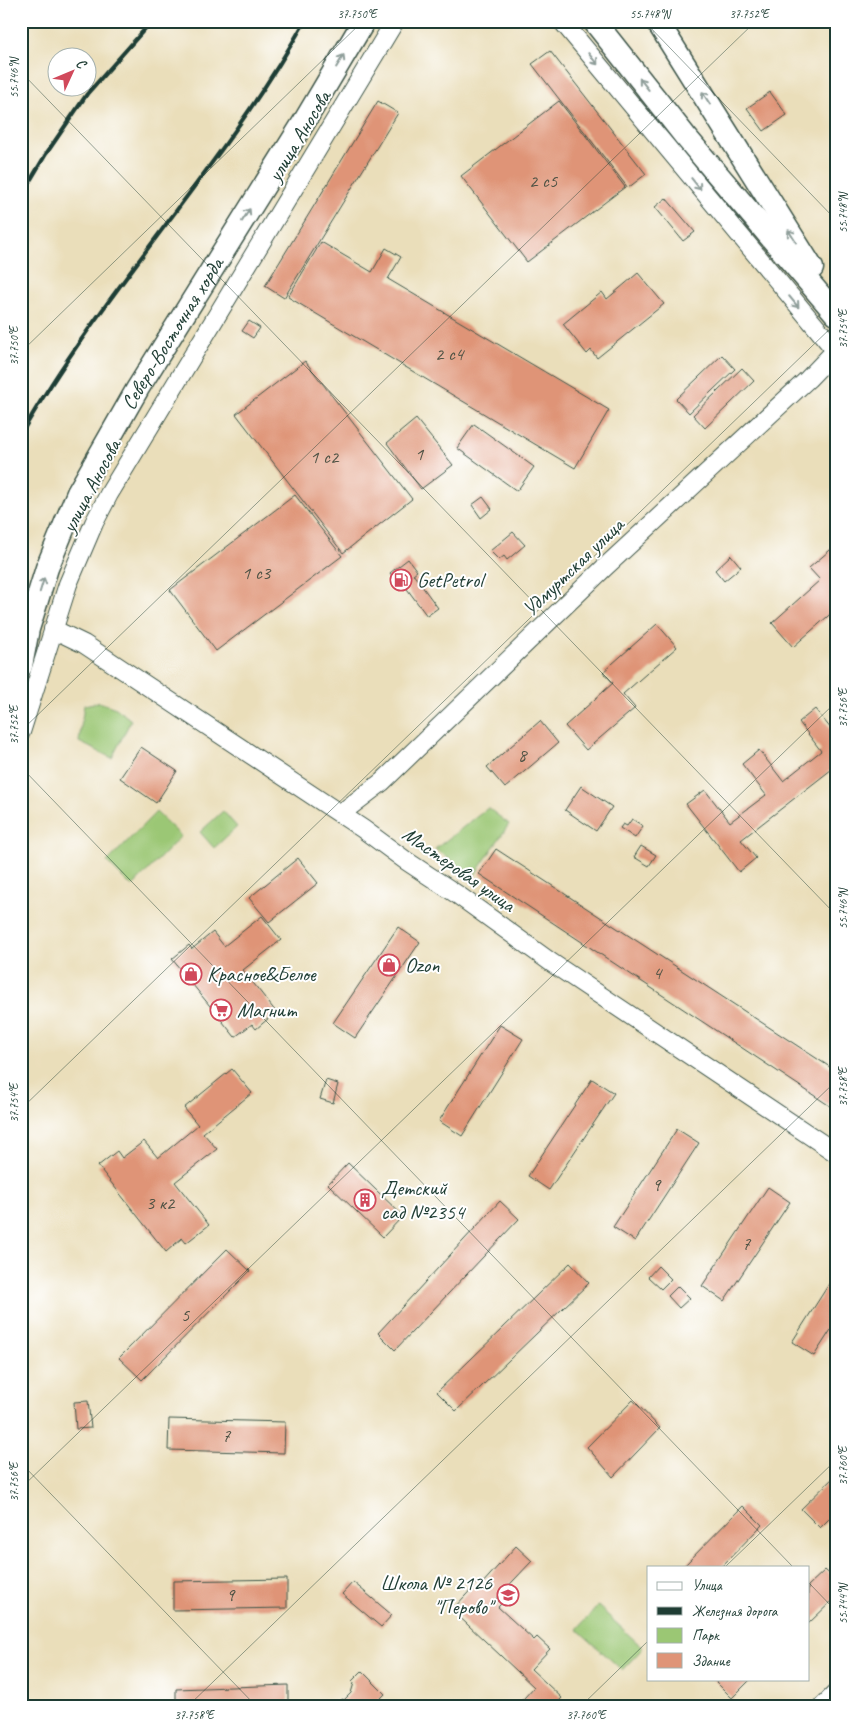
<svg xmlns="http://www.w3.org/2000/svg" width="857" height="1728" font-family="Caveat,sans-serif">
<style>
.green{fill:#9bc774;stroke:#5d8254}
.building{fill:#df9477}
.lines{fill:none;stroke-linecap:round;stroke-linejoin:round}
.minor-casing{stroke:#3d5548;stroke-width:20}
.major-casing{stroke:#3d5548;stroke-width:25}
.minor{stroke:#fff;stroke-width:18}
.major{stroke:#fff;stroke-width:22}
.rail{stroke:#1f3d34;stroke-width:4}
.oneway{stroke:#8f9e9a}
.ticks{fill:none;stroke:#1f3d34;stroke-width:1;stroke-opacity:0.45}
.labels{text-anchor:middle;dominant-baseline:central;stroke-width:4;stroke-linejoin:round;paint-order:stroke}
.number-label{font-size:19px;fill:#4f5345}
.street-label{font-size:21px;fill:#1f3d34;stroke:#fff}
.poi-label{font-size:21px;fill:#1f3d34;stroke:#fff;text-anchor:start}
.neatline{fill:none;stroke:#1f3d34;stroke-width:2}
.ticks-label{font-size:12px;text-anchor:middle;fill:#1f3d34}
</style>
<rect width="100%" height="100%" fill="#fff"/>
<filter id="ink" filterUnits="userSpaceOnUse"><feTurbulence type="fractalNoise" baseFrequency=".02" numOctaves="2"/><feDisplacementMap in="SourceGraphic" scale="10" xChannelSelector="R" yChannelSelector="G"/><feConvolveMatrix kernelMatrix="1 2 1 2 8 2 1 2 1" color-interpolation-filters="sRGB"/></filter>
<filter id="wash" filterUnits="userSpaceOnUse"><feTurbulence type="fractalNoise" baseFrequency=".0096" numOctaves="4" result="noise"/><feDisplacementMap in="SourceGraphic" scale="20" xChannelSelector="R" yChannelSelector="G"/><feGaussianBlur stdDeviation="1.12" result="paint"/><feColorMatrix in="noise" values="0 0 0 0 0 0 0 0 0 0 0 0 0 0 0 0 0 1.4 0 .05"/><feComposite in="paint" operator="in"/></filter>
<g filter="url(#wash)">
<rect width="100%" height="100%" fill="#eadeba"/>
<path class="green" d="M99,702L116,708L131,720L112,758L79,742L84,705Z
M488,808L509,824L474,876L435,849Z
M223,811L237,827L214,848L200,832Z
M156,812L181,836L132,887L107,862Z
M598,1606L643,1648L622,1670L577,1629Z"/>
<g id="blocks">
<path class="building" d="M823,21H836V28Z
M550,51L646,174L628,188L532,64Z
M770,92L787,115L764,131L747,108Z
M378,101L398,113L284,298L265,286Z
M559,101L625,187L527,262L461,176Z
M666,198L695,232L683,241L655,207Z
M321,242L372,272L386,248L401,257L388,279L609,410L575,468L288,297Z
M638,273L664,304L597,358L591,350L587,354L563,324L602,292L607,299Z
M249,321L260,328L253,338L242,331Z
M722,355L735,369L689,413L676,399Z
M305,361L412,499L343,553L236,414Z
M742,368L754,381L705,428L693,415Z
M416,419L453,465L421,489L387,443Z
M474,424L534,467L517,491L457,448Z
M295,495L342,556L216,651L170,590Z
M483,497L492,509L481,518L472,505Z
M513,532L525,545L507,560L504,556L499,560L490,551Z
M836,545V586L830,592L836,598V609L793,647L772,623L820,580L809,568Z
M731,555L741,567L724,581L715,570Z
M408,559L417,571L413,574L438,608L427,616L402,582L399,585L390,573Z
M657,624L677,647L623,694L635,708L586,750L565,726L613,683L603,672Z
M815,709L836,735V766L741,840L756,858L739,872L686,804L705,790L730,822L766,795L742,764L759,750L783,781L821,751L799,722Z
M540,721L558,743L505,788L487,767Z
M141,747L177,771L156,803L120,778Z
M581,786L612,807L596,831L565,810Z
M632,819L643,826L635,838L620,828L623,824L627,826Z
M641,846L656,855L649,866L634,857Z
M496,849L836,1071V1110L479,874Z
M298,858L318,883L269,922L249,898Z
M262,916L281,940L243,970L276,1012L256,1029L252,1024L235,1037L172,959L189,945L192,949L213,932L224,946Z
M398,927L420,942L355,1038L333,1023Z
M500,1025L523,1039L462,1136L439,1121Z
M232,1069L252,1093L203,1133L217,1149L175,1182L209,1225L186,1243L182,1238L166,1252L98,1166L117,1151L122,1158L144,1141L158,1158L198,1125L184,1108Z
M592,1079L614,1093L549,1190L528,1176Z
M326,1080L338,1084L333,1103L320,1099Z
M677,1129L699,1143L635,1241L613,1227Z
M348,1163L403,1216L383,1237L328,1184Z
M768,1187L790,1202L724,1301L702,1286Z
M500,1201L519,1219L395,1350L378,1333Z
M227,1249L250,1271L142,1380L119,1358Z
M570,1263L589,1283L456,1411L437,1392Z
M658,1266L671,1279L661,1289L648,1277Z
M836,1273V1322L814,1356L792,1342Z
M678,1286L690,1298L679,1308L668,1296Z
M633,1400L660,1428L613,1477L587,1447Z
M88,1401L91,1428L76,1429L74,1402Z
M169,1419L285,1422L284,1453L168,1450Z
M836,1475V1512L820,1528L801,1509Z
M743,1506L762,1525L721,1567H683Z
M516,1546L532,1561L496,1599L501,1604L498,1607L534,1640L537,1637L550,1649L531,1669L562,1698L553,1707H516L534,1687L452,1610L478,1582L481,1585Z
M825,1570L836,1580V1597L808,1624V1586Z
M287,1579V1608L173,1610V1581Z
M353,1582L392,1615L381,1627L342,1594Z
M362,1671L385,1694L376,1703L380,1707H339L342,1699L344,1700L351,1693L354,1683L352,1681Z
M713,1679H751L732,1698Z
M288,1685V1707H176V1689Z"/>
</g>
</g>
<g filter="url(#ink)">
<use href="#blocks" fill-opacity="0" stroke="#3d5548" stroke-width="1"/>
<g class="lines">
<g class="minor-casing">
<path id="minor" d="M562,21L836,351
M53,629L84,644L363,829L405,860L458,895L552,963L836,1153
M21,732L68,584L94,523L109,494L395,21
M340,814L382,782L604,568L808,379L835,351
M822,1707L836,1693"/>
</g>
<g class="major-casing">
<g id="major">
<path d="M594,21L685,136L836,314"/>
<path d="M657,21L812,268"/>
<path id="s1" d="M21,666L28,629L47,568L78,493L138,388L304,122L364,21"/>
</g>
</g>
<use href="#minor" class="minor"/>
<use href="#major" class="major"/>
<path class="rail" d="M21,196L46,154L87,94L152,21
M21,434C104,289 223,167 305,21"/>
</g>
<defs><path id="oneway-shaft" d="M-6 0H5M1.5-3L5.5 0L1.5 3" fill="none" stroke-width="1.6" stroke-linecap="round" stroke-linejoin="round" transform="scale(1.25)"/></defs>
<g class="oneway">
<use href="#oneway-shaft" transform="translate(593 59) rotate(51)"/>
<use href="#oneway-shaft" transform="translate(340 61) rotate(-59)"/>
<use href="#oneway-shaft" transform="translate(644 84) rotate(-128)"/>
<use href="#oneway-shaft" transform="translate(706 98) rotate(-122)"/>
<use href="#oneway-shaft" transform="translate(696 184) rotate(51)"/>
<use href="#oneway-shaft" transform="translate(246 215) rotate(-58)"/>
<use href="#oneway-shaft" transform="translate(792 236) rotate(-122)"/>
<use href="#oneway-shaft" transform="translate(794 302) rotate(50)"/>
<use href="#oneway-shaft" transform="translate(42 585) rotate(-73)"/>
</g>
</g>
<path class="ticks" d="M644,21L836,220M21,72L836,915M21,352L363,21M21,731L756,21M21,767L793,1567M21,1109L836,323M21,1463L257,1707M21,1488L836,702M725,1567L836,1460M808,1582L836,1611M187,1707L836,1081M580,1707L648,1641"/>
<defs>
<g id="fuel-ring" transform="scale(1.125)"><circle r="9.5" fill="#fff" stroke="#d1495b" stroke-width="1.5"/><path d="M-5.5-6h7V0h2V4h1.3V-2.5L3-4.5l.8-.8L6-3V5H2.5V1h-1V6h-7ZM-4.2-4.7v3.2H.2V-4.7Z" fill="#d1495b"/></g>
<g id="shop-ring" transform="scale(1.125)"><circle r="9.5" fill="#fff" stroke="#d1495b" stroke-width="1.5"/><path d="M-5-2.5h2.3a2.7 3.5 0 0 1 5.4 0H5L5.5 6h-11ZM-1.5-2.5h3a1.5 2.3 0 0 0-3 0Z" fill="#d1495b"/></g>
<g id="supermarket-ring" transform="scale(1.125)"><circle r="9.5" fill="#fff" stroke="#d1495b" stroke-width="1.5"/><path d="M-6-5.5h2.5l.6 2H6L4.5 2H-2.5L-4.4-4H-6ZM-1.5 3.2a1.3 1.3 0 1 0 .1 0ZM3 3.2a1.3 1.3 0 1 0 .1 0Z" fill="#d1495b"/></g>
<g id="building-ring" transform="scale(1.125)"><circle r="9.5" fill="#fff" stroke="#d1495b" stroke-width="1.5"/><path d="M-4-6H4V6H1V3H-1V6H-4ZM-2.5-4.3h1.7v1.8h-1.7ZM.8-4.3h1.7v1.8H.8ZM-2.5-1h1.7V.8h-1.7ZM.8-1h1.7V.8H.8Z" fill="#d1495b"/></g>
<g id="school-ring" transform="scale(1.125)"><circle r="9.5" fill="#fff" stroke="#d1495b" stroke-width="1.5"/><path d="M0-5L7-2L0 1L-7-2ZM-4 1L0 2.5L4 1V4Q0 6-4 4Z" fill="#d1495b"/></g>
</defs>
<g fill-rule="evenodd">
<use href="#fuel-ring" x="401" y="580"/>
<use href="#shop-ring" x="389" y="965"/>
<use href="#shop-ring" x="191" y="974"/>
<use href="#supermarket-ring" x="221" y="1010"/>
<use href="#building-ring" x="365" y="1200"/>
<use href="#school-ring" x="508" y="1595"/>
</g>
<g class="labels">
<g class="number-label">
<text x="543" y="181">2 с5</text>
<text x="449" y="354">2 с4</text>
<text x="419" y="454">1</text>
<text x="324" y="457">1 с2</text>
<text x="256" y="573">1 с3</text>
<text x="522" y="755">8</text>
<text x="657" y="973">4</text>
<text x="656" y="1185">9</text>
<text x="160" y="1203">3 к2</text>
<text x="746" y="1244">7</text>
<text x="185" y="1315">5</text>
<text x="226" y="1436">7</text>
<text x="230" y="1595">9</text>
</g>
<g class="street-label">
<text transform="translate(299 136) rotate(-59)">улица Аносова</text>
<text stroke="none"><textPath href="#s1" startOffset="368">Северо-Восточная хорда</textPath></text>
<text transform="translate(91 486) rotate(-62)">улица Аносова</text>
<text transform="translate(573 567) rotate(-44)">Удмуртская улица</text>
<text transform="translate(459 869) rotate(35)">Мастеровая улица</text>
</g>
<g class="poi-label">
<text x="417" y="580">GetPetrol</text>
<text x="405" y="965">Ozon</text>
<text x="207" y="974">Красное&amp;Белое</text>
<text x="237" y="1010">Магнит</text>
<text x="381" y="1188">Детский<tspan x="381" dy="24">сад №2354</tspan></text>
<text x="492" y="1583" text-anchor="end">Школа № 2126<tspan x="492" dy="24">"Перово"</tspan></text>
</g>
</g>
<rect width="857" height="1728" fill="none" stroke="#fff" stroke-width="55"/>
<rect x="647" y="1566" width="162" height="115" fill="#ffffff" stroke="#a5b1ae"/>
<rect x="657" y="1582" width="25" height="8" fill="#ffffff" stroke="#a5b1ae"/>
<text x="692" y="1590" font-size="15" fill="#1f3d34">Улица</text>
<rect x="657" y="1607" width="25" height="8" fill="#1f3d34" stroke="#a5b1ae"/>
<text x="692" y="1616" font-size="15" fill="#1f3d34">Железная дорога</text>
<rect x="657" y="1628" width="25" height="15" fill="#9bc774" stroke="#a5b1ae"/>
<text x="692" y="1640" font-size="15" fill="#1f3d34">Парк</text>
<rect x="657" y="1653" width="25" height="15" fill="#df9477" stroke="#a5b1ae"/>
<text x="692" y="1666" font-size="15" fill="#1f3d34">Здание</text>
<g transform="translate(72 72) rotate(46)"><circle r="24" fill="#ffffff" stroke="#a5b1ae"/>
<path d="M0-4L9 19L0 12L-9 19Z" fill="#d1495b"/>
<text y="-8" font-size="14" font-weight="bold" text-anchor="middle" fill="#1f3d34">С</text>
</g>
<rect x="28" y="28" width="802" height="1672" class="neatline"/>
<g class="ticks-label">
<text x="357" y="18">37.750°E</text>
<text x="650" y="18">55.748°N</text>
<text x="749" y="18">37.752°E</text>
<text transform="translate(14 78) rotate(-90)" y="4">55.746°N</text>
<text transform="translate(843 213) rotate(-90)" y="4">55.748°N</text>
<text transform="translate(843 329) rotate(-90)" y="4">37.754°E</text>
<text transform="translate(14 346) rotate(-90)" y="4">37.750°E</text>
<text transform="translate(843 708) rotate(-90)" y="4">37.756°E</text>
<text transform="translate(14 725) rotate(-90)" y="4">37.752°E</text>
<text transform="translate(843 909) rotate(-90)" y="4">55.746°N</text>
<text transform="translate(843 1087) rotate(-90)" y="4">37.758°E</text>
<text transform="translate(14 1103) rotate(-90)" y="4">37.754°E</text>
<text transform="translate(843 1466) rotate(-90)" y="4">37.760°E</text>
<text transform="translate(14 1482) rotate(-90)" y="4">37.756°E</text>
<text transform="translate(843 1604) rotate(-90)" y="4">55.744°N</text>
<text x="194" y="1719">37.758°E</text>
<text x="586" y="1719">37.760°E</text>
</g>
</svg>
